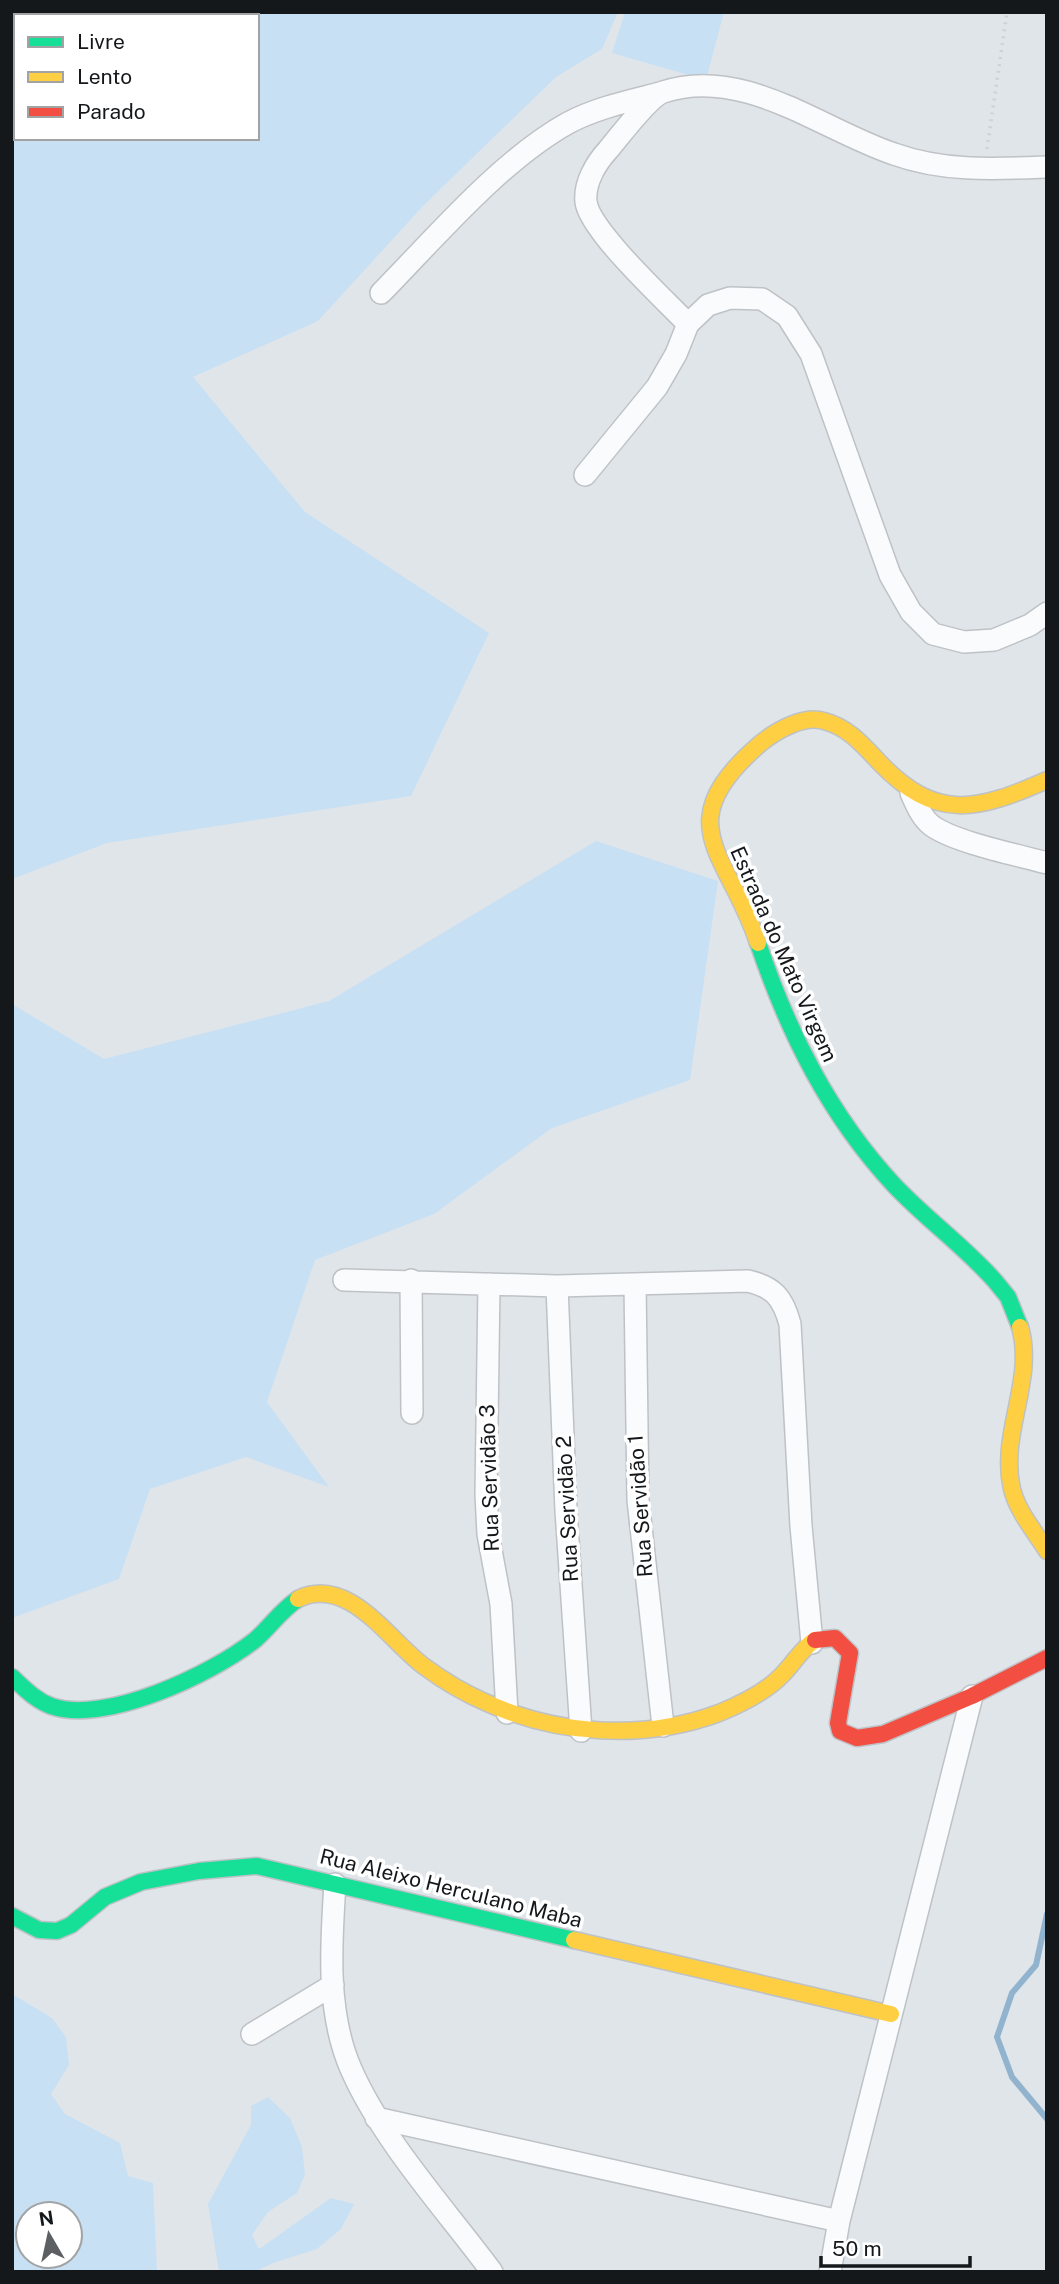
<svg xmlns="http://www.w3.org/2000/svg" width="1059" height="2284" font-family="'Public Sans',sans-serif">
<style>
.green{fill:#c8e0f3;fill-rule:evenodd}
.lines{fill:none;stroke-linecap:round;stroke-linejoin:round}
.stream{stroke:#91b3ce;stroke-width:6}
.street-casing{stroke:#bec2c6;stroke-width:24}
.fast-casing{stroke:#bec2c6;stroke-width:19}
.slow-casing{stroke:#bec2c6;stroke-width:19}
.jam-casing{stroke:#bec2c6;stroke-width:19}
.path{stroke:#d0d1d2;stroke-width:3.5;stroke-dasharray:2 5;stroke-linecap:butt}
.street{stroke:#fafbfc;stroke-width:21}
.fast{stroke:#16e098;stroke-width:16}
.slow{stroke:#ffcf43;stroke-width:16}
.jam{stroke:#f24e42;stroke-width:16}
.labels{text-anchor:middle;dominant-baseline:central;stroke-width:7;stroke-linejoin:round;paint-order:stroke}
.street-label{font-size:21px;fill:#15181b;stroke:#fff}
</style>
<rect width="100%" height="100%" fill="#e0e5ea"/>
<path class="green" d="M12,12H618L602,49L556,77L424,205L318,321L193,377L305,512L489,633L411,796L107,843L12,879ZM16,16H257V138H16Z
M625,12H724L706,80L612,53Z
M596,841L718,881L690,1080L552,1128L434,1214L315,1260L267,1402L329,1487L246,1457L150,1489L119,1579L12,1618V1004L104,1059L329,1001Z
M12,1994L52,2018L66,2037L69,2065L51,2094L65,2114L120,2143L128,2176L153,2183L157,2272H12ZM70,2214V2256H28V2214Z
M268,2097L290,2118L302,2147L305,2175L297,2193L268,2212L252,2235L259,2249L331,2198L354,2204L341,2229L317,2249L273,2263L255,2272H219L208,2204L251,2125V2106Z"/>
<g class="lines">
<path class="stream" d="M1047,1914L1036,1965L1012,1993L997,2037L1012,2077L1047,2119"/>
<g class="street-casing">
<path id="street" d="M381,293C436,237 500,161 568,123C596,108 629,101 660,93
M688,324C665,300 590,231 586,202C584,183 596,163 608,150C619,137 649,97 663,92C743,65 822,130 894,154C944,172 995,169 1047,167
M585,475L657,387L676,354L688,324L708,305L730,298L762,299L787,316L811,354L890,575L911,612L933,634L964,642L994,640L1030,625L1047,613
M911,793C916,804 921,817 931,825C953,842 1018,855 1047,863
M344,1280L557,1286L748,1281C774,1287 783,1298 790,1324L801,1526L812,1643
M411,1280L412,1413
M489,1284L486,1494L488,1534L501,1604L507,1713
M635,1284L638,1500L663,1726
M557,1286L566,1511L581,1731
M335,1884C331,1944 326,2012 351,2069C382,2140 446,2210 492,2272
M252,2034L333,1985
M376,2118L839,2221
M830,2272L839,2221L972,1696"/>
</g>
<g class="fast-casing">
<path id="fast" d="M758,943C788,1032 829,1115 894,1185C926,1219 964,1246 995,1281L1008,1297L1020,1327
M12,1677C24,1688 35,1700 51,1706C105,1725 212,1674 255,1640C270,1627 281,1610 298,1599
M12,1916L39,1930L57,1931L71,1925L105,1897L141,1882L199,1871L257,1866L574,1940"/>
</g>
<g class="slow-casing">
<path id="slow" d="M758,943C729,853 665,825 761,743C777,730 804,715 824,721C848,727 863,745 879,762C936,822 977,811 1047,780
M1020,1327C1035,1379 1001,1431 1011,1484C1015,1509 1034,1530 1047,1551
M298,1599C349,1574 390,1642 425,1667C444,1681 464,1693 485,1702C557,1735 644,1741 719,1713C741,1704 766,1692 782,1675C794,1663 801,1649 815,1640
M574,1940L891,2014"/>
</g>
<g class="jam-casing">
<path id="jam" d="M815,1640L835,1638L850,1653L838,1723L840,1731L857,1738L883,1734L972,1696L1047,1658"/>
</g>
<path class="path" d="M987,149L1007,12"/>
<use href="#street" class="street"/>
<use href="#fast" class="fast"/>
<use href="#slow" class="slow"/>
<use href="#jam" class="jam"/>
</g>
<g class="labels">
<g class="street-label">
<text transform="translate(784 954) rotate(66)">Estrada do Mato Virgem</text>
<text transform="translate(489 1478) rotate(-92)">Rua Servidão 3</text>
<text transform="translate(640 1506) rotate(-94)">Rua Servidão 1</text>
<text transform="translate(567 1509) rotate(-93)">Rua Servidão 2</text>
<text transform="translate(451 1888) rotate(14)">Rua Aleixo Herculano Maba</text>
</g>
</g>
<rect width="1059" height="2284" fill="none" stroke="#15181b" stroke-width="28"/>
<rect x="14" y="14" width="245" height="126" fill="#ffffff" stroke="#a1a3a4" stroke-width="2"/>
<rect x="28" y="37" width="35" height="10" fill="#16e098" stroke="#a1a3a4" stroke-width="2"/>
<text x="77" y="49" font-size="21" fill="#15181b">Livre</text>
<rect x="28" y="72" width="35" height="10" fill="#ffcf43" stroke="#a1a3a4" stroke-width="2"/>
<text x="77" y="84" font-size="21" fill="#15181b">Lento</text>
<rect x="28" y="107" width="35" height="10" fill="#f24e42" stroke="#a1a3a4" stroke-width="2"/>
<text x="77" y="119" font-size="21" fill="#15181b">Parado</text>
<g transform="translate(49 2235) rotate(351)"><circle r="33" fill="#ffffff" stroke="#a1a3a4" stroke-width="2"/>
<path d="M0-5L12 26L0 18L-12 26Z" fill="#5c6063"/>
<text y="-10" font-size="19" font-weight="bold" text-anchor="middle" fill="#15181b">N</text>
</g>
<path d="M821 2256v10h149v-10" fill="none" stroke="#15181b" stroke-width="3.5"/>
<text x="832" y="2256" font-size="21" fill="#15181b" stroke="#ffffff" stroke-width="5" paint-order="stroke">50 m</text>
</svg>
